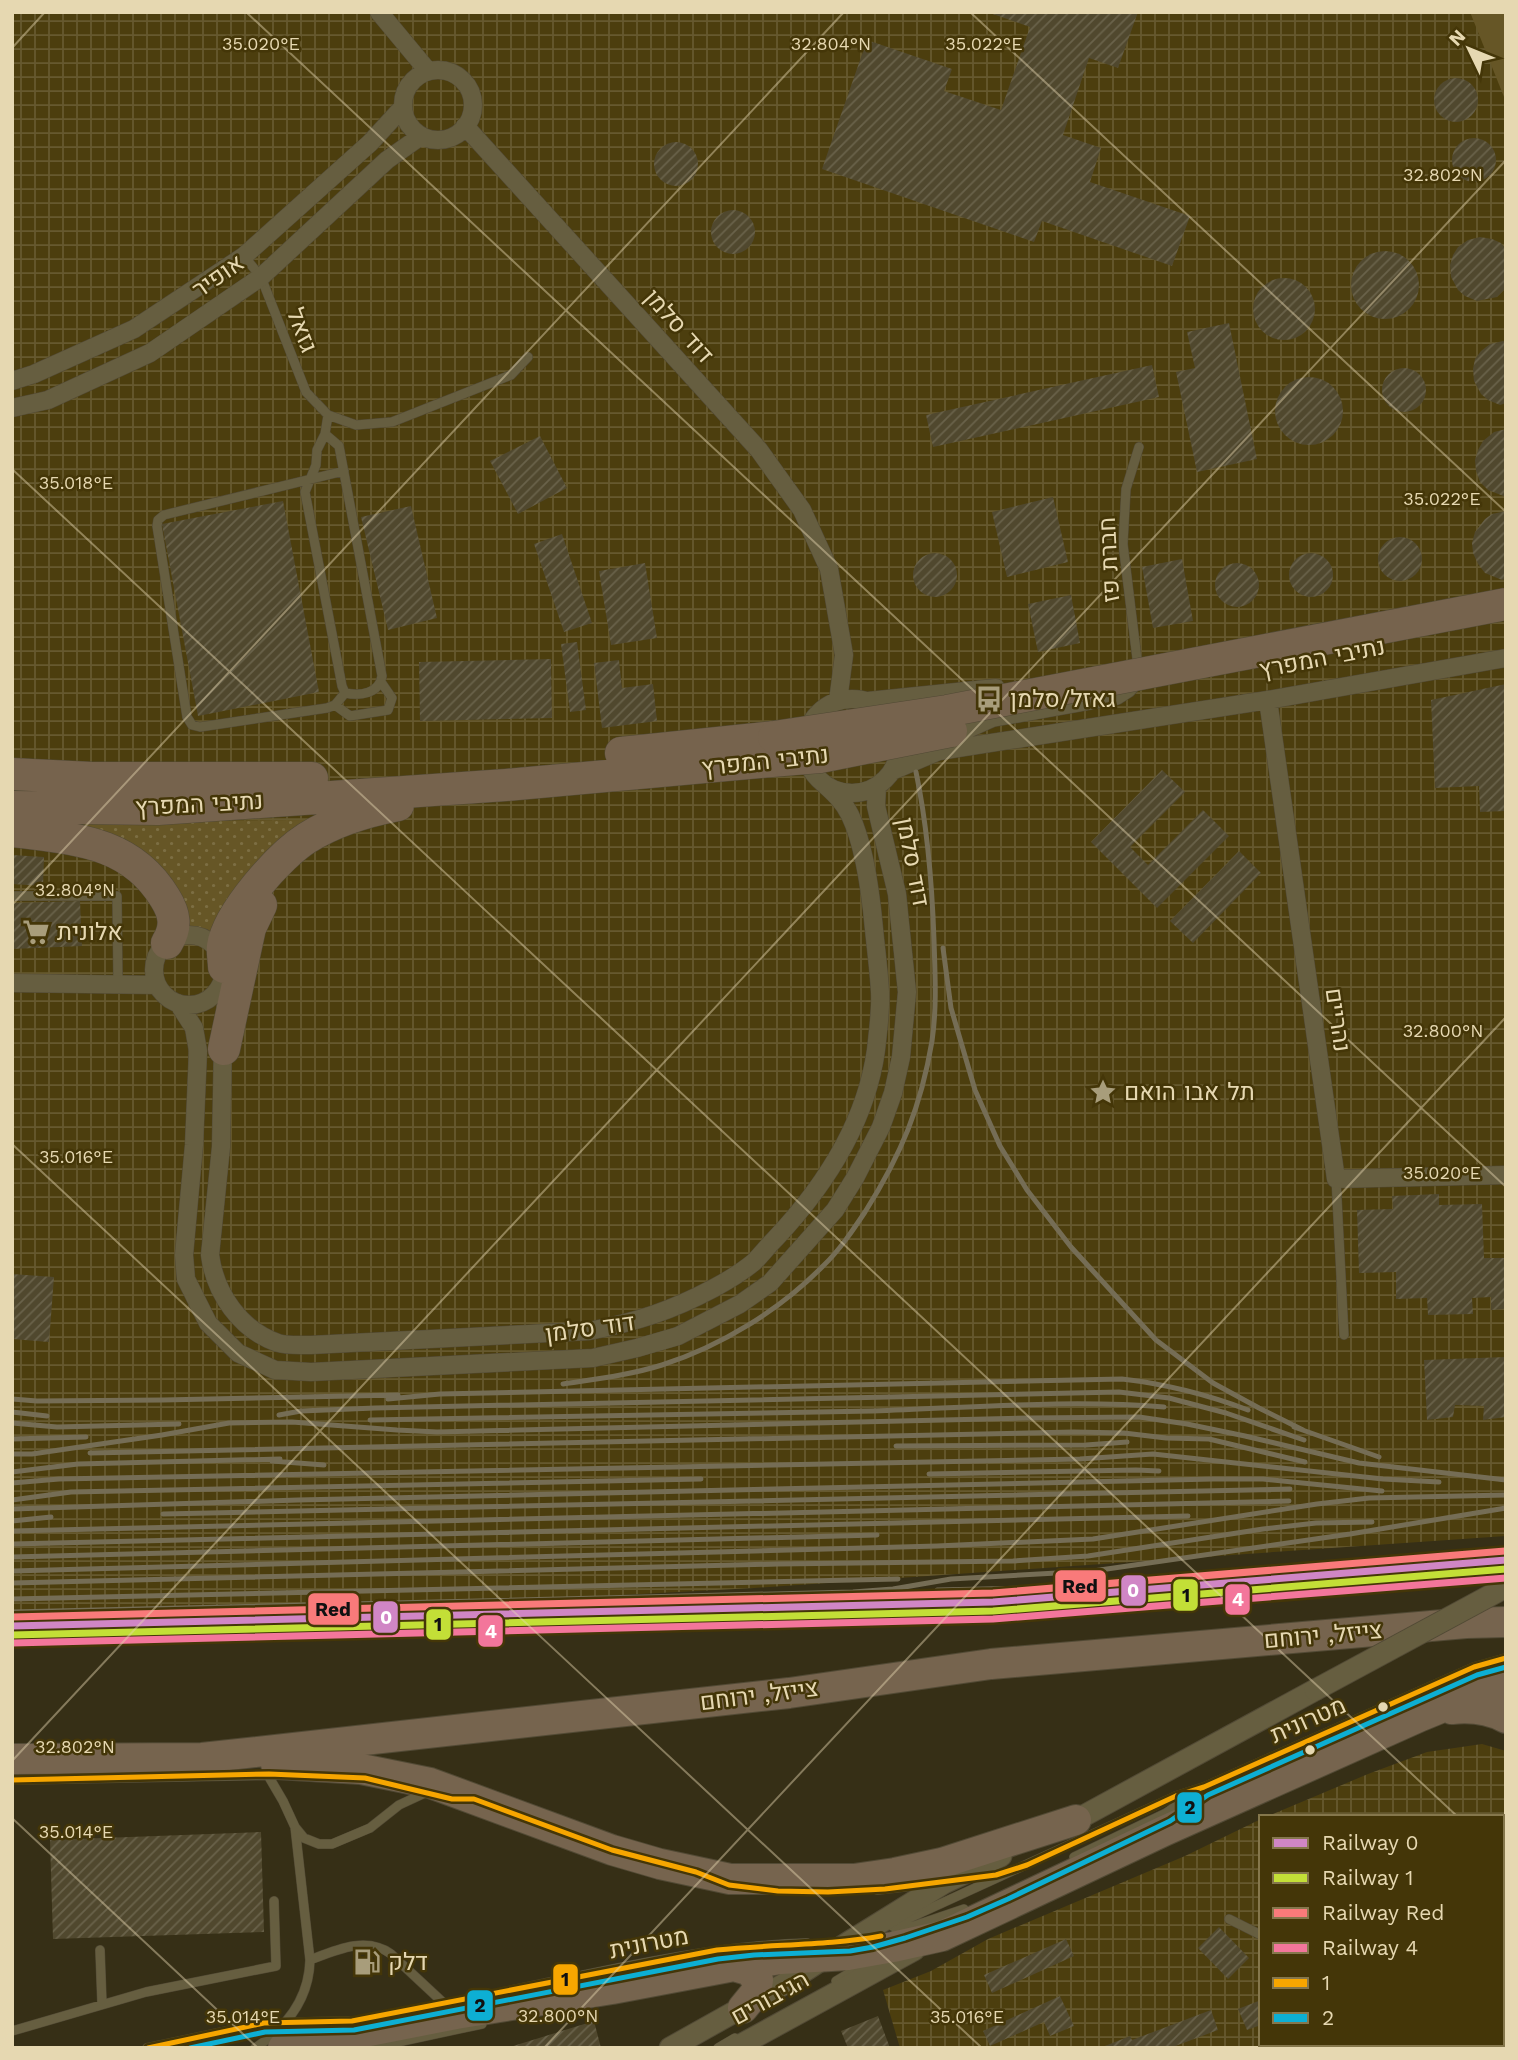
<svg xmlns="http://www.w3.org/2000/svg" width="1518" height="2060" font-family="'Work Sans',Heebo,sans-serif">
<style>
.industrial{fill:url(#industrial-grid)}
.grass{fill:#665626}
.park{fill:url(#park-dots)}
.building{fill:url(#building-hatch)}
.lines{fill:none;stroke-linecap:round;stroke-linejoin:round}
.service-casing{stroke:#524a35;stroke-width:10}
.minor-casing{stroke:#524a35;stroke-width:19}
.tertiary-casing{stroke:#524a35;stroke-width:23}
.trunk-casing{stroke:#524a35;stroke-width:32}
.motorway-casing{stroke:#524a35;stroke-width:33}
.service{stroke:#665e40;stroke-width:9}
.minor{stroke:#665e40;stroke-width:18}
.tertiary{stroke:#665e40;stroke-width:21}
.trunk{stroke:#76644e;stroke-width:30}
.motorway{stroke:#76634d;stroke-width:32}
.rail{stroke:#756d55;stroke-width:5}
.tertiary-bridge-casing{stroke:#524a35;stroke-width:23;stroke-linecap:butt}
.motorway-bridge-casing{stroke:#524a35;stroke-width:33;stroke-linecap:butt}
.tertiary-bridge{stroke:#665e40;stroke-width:21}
.motorway-bridge{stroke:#76634d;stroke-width:32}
.bus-1-casing{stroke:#443608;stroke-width:10}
.bus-2-casing{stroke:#443608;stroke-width:10}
.bus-1{stroke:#f7a600;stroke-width:5}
.bus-2{stroke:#0dafd3;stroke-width:5}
.rail-1-casing{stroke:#443608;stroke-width:12}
.rail-2-casing{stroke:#443608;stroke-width:12}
.rail-3-casing{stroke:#443608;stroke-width:12}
.rail-4-casing{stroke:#443608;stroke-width:12}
.rail-1{stroke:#d086c5;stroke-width:7}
.rail-2{stroke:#c3df37;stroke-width:7}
.rail-3{stroke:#f97a7a;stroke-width:7}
.rail-4{stroke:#f3769b;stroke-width:7}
.ticks{fill:none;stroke:#e6d8b1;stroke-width:2;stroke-opacity:0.45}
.bus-dot{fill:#e6d8b1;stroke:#443608;stroke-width:2.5}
.labels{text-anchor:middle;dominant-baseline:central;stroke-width:5;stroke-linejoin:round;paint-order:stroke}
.street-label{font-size:24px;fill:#e6d8b1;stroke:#443608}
.poi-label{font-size:24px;fill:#e6d8b1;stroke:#443608;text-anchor:start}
.ticks-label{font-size:18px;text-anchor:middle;fill:#e6d8b1;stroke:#443608;stroke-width:5;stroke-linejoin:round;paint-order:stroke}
.line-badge{stroke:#443608;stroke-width:2.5}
.badge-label{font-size:19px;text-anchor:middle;font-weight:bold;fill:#fff}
.pale-badge-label{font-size:19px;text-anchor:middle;font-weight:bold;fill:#111}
</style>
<defs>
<pattern id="industrial-grid" width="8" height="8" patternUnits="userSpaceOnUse" patternTransform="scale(1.75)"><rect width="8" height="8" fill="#4c3e0e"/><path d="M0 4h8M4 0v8" fill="none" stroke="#66592f"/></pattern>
<pattern id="park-dots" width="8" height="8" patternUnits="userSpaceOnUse" patternTransform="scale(1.75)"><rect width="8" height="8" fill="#665626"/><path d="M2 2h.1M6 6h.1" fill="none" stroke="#7c6e43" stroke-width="1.8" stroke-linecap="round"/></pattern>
<pattern id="building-hatch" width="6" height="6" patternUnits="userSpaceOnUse" patternTransform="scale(1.75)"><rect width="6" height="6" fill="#50482e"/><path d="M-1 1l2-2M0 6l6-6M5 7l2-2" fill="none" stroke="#69624a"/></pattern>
</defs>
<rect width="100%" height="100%" fill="#362f16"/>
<path class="industrial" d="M12,12H1506V1536L754,1588L12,1627Z
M1482,1744L1506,1751V1977L1502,1979V1817H1266L1368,1774L1427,1752Z
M1261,1819V2044H1415L1409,2048H900L883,1990L931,1971L988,1939L1185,1856Z"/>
<path class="grass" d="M1470,12H1506V102Z"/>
<path class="park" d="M306,820L275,848L218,932L185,925L181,905L34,821Z"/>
<path class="building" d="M987,12H1138L1118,68L1089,58L1063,135L1101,148L1090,182L1190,216L1172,266L1042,221L1034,242L822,169L867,40L952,69L944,91L1001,110L1030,27Z
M1434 100a22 22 0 1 1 44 0a22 22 0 1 1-44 0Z
M1452 160a22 22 0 1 1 44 0a22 22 0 1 1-44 0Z
M654 164a22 22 0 1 1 44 0a22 22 0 1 1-44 0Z
M711 232a22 22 0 1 1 44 0a22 22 0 1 1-44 0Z
M1480,237L1492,239L1501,243L1506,249V288L1497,297L1477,301L1465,296L1458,290L1451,277L1450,265L1453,255L1458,247L1468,240Z
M1351 285a34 34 0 1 1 68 0a34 34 0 1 1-68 0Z
M1253 309a31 31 0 1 1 62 0a31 31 0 1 1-62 0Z
M1229,323L1257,459L1197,472L1176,372L1195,368L1187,332Z
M1503,341L1506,342V403L1500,405L1488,400L1481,394L1474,381L1473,369L1475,359L1481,351L1490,344Z
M1152,365L1159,397L933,447L926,415Z
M1382 390a22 22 0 1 1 44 0a22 22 0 1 1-44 0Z
M1275 411a34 34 0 1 1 68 0a34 34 0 1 1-68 0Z
M1506,429V497L1488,490L1480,482L1476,471L1475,460L1478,450L1483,441L1494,432Z
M540,436L567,488L518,514L490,461Z
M1053,497L1068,562L1007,577L992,512Z
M283,501L319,692L198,716L162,524Z
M411,506L437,618L388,630L361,517Z
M1506,511V579L1502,580L1485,573L1478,564L1473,553L1472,543L1475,532L1485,519L1492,514Z
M562,534L592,623L564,632L534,544Z
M1378 559a22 22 0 1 1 44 0a22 22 0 1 1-44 0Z
M913 575a22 22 0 1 1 44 0a22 22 0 1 1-44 0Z
M1289 575a22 22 0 1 1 44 0a22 22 0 1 1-44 0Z
M1182,559L1193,621L1153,628L1142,567Z
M1215 585a22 22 0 1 1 44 0a22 22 0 1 1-44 0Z
M645,563L657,638L611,645L599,571Z
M1071,595L1080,643L1038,652L1028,604Z
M577,642L586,710L570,712L561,644Z
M551,659L552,718L420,721L419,662Z
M619,660L622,688L653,684L657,721L602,728L594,663Z
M1506,684V811L1480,812L1479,786L1435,788L1431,700Z
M1162,770L1185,792L1130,847L1148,865L1203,810L1229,836L1157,908L1091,842Z
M1239,851L1261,873L1193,943L1170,921Z
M12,855L44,857L43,886L12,884Z
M80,901L82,946L12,949V903Z
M1439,1194V1205L1482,1204L1484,1258H1506V1309L1491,1310V1297L1472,1298L1473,1314L1428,1315L1427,1298L1396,1299V1272L1359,1273L1357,1210L1393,1209L1392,1196Z
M12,1274L54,1277L49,1342L12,1339Z
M1506,1357V1417L1483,1420L1484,1406L1455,1405L1453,1417L1427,1420L1424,1360Z
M261,1832L264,1932L53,1939L50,1840Z
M1506,1912V1956L1502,1958V1914Z
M1219,1927L1249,1958L1228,1979L1198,1948Z
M1066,1939L1074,1956L992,1993L984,1975Z
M1060,1996L1074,2026L1050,2036L1044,2022L990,2046L983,2031Z
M1261,2000V2025L1247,2030L1238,2009Z
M1211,2010L1218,2030L1170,2048H1100L1130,2036L1132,2040Z
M878,2016L890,2048H848L841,2031Z
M594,2021L601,2048H510V2047Z"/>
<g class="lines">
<g class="service-casing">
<path id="service" d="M244,256L261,277L306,392L328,415L356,425L392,422L511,375L528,357
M325,434L339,446L382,676C379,694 360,696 345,693L342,686L305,492L316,465L317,450L325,434L328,415
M344,471L164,515L158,520L157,526L187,717L192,725L200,727L327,708L335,705L345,693
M1138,667L1123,544L1126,489L1139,447
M335,705L350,716L388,710L392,698L381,682
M12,896H117L118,984
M1336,1179L1344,1335
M266,1772L283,1801L295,1827L304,1838L319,1844H332L370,1828L399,1805L427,1792
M12,1780L276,1775
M295,1827L310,1960
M1074,1857L1166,1813L1195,1793
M877,1890L929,1884
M1229,1919L1261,1935
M892,1926L1176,1796L1204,1787L1474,1667L1506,1658
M896,1932L964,1909
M100,1950L102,2004
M836,1981L866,1963
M503,1992C604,1971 704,1946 807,1943
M12,2031L146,1992L276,1966L274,1901
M1380,2044L1381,2048
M147,2048L264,2023L348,2021
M255,2048C287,2027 309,1999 310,1960C336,1950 366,1936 391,1954L450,2009
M370,2048L482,2024
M718,2048L735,2038"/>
</g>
<g class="minor-casing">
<path id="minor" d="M379,12L428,71
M403 105a35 35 0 1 1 70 0a35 35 0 1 1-70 0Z
M465,126L759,450L802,510L829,569L844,655L838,701
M12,381L34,374L134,329L244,256L370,143L403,107
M12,408L48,400L150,353L261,277L387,160L421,136
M805 746a47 47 0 1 1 94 0a47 47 0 1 1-94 0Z
M1268,700L1336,1179L1506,1175
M868,701L996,688
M947,744L963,731L992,718L1116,696L1127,689L1137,678
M892,771L939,751L1268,700L1506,658
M154 970a35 35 0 1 1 70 0a35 35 0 1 1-70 0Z
M12,983L157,985
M178,1003L194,1028L198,1051L194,1145L184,1255L186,1279L208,1323L238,1353L275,1370L311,1372L593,1358L637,1348L678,1336L740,1304L770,1283L835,1210L855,1178L881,1127L893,1093L901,1057L907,992L897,894L876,806L877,786
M223,1040L221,1147L210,1255C215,1293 240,1330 278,1343C288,1346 300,1345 311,1345L589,1331C636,1322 671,1311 714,1288C727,1281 742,1272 754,1262C761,1255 768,1246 775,1239C824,1187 866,1122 876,1050C878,1031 881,1011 880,992C879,971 876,950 874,929C871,896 864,844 850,815C844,802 833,792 823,783
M1502,1996L1506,1993
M1441,2048L1446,2044"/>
</g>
<g class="tertiary-casing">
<path id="tertiary" d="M1065,1826L1315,1690
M670,2048L786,1983L849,1942L944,1883L1001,1856
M735,2048L914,1950"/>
</g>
<g class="trunk-casing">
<path id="trunk" d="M1452,1709C1471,1707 1489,1709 1506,1718
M12,1759L202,1758L789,1693L991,1664L1466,1623L1506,1622
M276,1764L361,1769L430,1783L612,1850L660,1864L730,1879H854L895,1873L942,1863L1076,1820
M734,1966L748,1970L758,1980L756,1992L743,2008
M283,2048L456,2014L612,1989L734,1966L781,1959L848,1955L893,1947L942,1936L1164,1831L1421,1716L1460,1700L1506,1687"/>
</g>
<g class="motorway-casing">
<path id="motorway" d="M621,753L774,737
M12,774L92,778H312
M12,807L158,809L506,785L783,760
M12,831C73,839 130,840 165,898C175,914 177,927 167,943
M224,967C224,960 222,953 223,946C228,913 280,855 307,838C334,821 367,811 398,805
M224,1049L250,928L261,905"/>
</g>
<use href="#service" class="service"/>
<use href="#minor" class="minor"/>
<use href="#tertiary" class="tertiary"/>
<use href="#trunk" class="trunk"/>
<use href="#motorway" class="motorway"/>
<path class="rail" d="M943,948L951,1008L975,1090L1000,1146L1027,1190L1071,1247L1156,1340L1213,1383L1259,1408L1303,1430
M563,1384C596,1379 630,1375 662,1365C721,1346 780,1310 823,1266C839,1251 853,1230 865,1212C901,1155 921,1107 932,1041C937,1008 935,973 934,940C932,882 928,829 916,772
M12,1399L37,1401L163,1400L398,1395
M388,1399L440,1394L1122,1379C1166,1384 1206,1394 1248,1410
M12,1412L47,1416
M279,1415L301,1411L375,1408L1119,1392L1169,1398L1226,1413L1304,1440
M370,1420C537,1416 705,1415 873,1411C969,1408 1067,1399 1164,1407
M12,1423L57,1427L179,1424
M1294,1427L1379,1457
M12,1439L86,1437
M896,1446L1086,1445L1127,1442
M90,1453L1074,1432L1124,1433L1166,1438L1209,1439L1305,1462
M12,1454H32L162,1435L229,1423L292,1422L397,1430L437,1432L1028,1418L1139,1417L1187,1424L1245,1436L1359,1463L1506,1480
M272,1461L324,1465
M12,1472L78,1464L280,1459
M929,1474L1136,1470L1159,1471
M12,1483L59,1479L1080,1459L1153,1454L1383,1479L1439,1482
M12,1500L71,1492L701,1479
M12,1509L298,1500L1213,1479H1263L1382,1491
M163,1514L1290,1489
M12,1521L51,1517
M12,1531L1289,1501
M12,1544L1188,1516
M12,1557L877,1535
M12,1571L937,1546L1093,1539L1317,1504L1369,1498L1506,1495
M12,1583L778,1564L1013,1561L1088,1556L1263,1529L1316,1523L1372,1522
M937,1590L1028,1588
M12,1599L898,1579
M12,1612L853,1592L893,1589L951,1579L1093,1571L1350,1534L1506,1508"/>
<g class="tertiary-bridge-casing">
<path id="tertiary-bridge" d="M1315,1690L1506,1587"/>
</g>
<g class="motorway-bridge-casing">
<path id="motorway-bridge" d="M774,737L947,711L1506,604
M783,760L820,757L951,731"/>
</g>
<use href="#tertiary-bridge" class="tertiary-bridge"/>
<use href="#motorway-bridge" class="motorway-bridge"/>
<g class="bus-1-casing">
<path id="bus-1" d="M12,1780L269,1774L365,1778L452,1799H474L612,1850L696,1872L729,1885L778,1891L828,1892L885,1889L996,1875L1027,1865L1176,1796L1204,1787L1474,1667L1506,1658
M148,2048L264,2023L352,2021L717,1950C772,1944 827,1946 881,1936"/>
</g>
<g class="bus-2-casing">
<path id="bus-2" d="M190,2048L265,2032L354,2030L718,1959L754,1955L850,1951L873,1947L905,1938L967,1917L1008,1899L1170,1821L1208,1795L1477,1675L1506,1667"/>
</g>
<use href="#bus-1" class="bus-1"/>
<use href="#bus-2" class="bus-2"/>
<g class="rail-1-casing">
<path id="rail-1" d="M12,1626L993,1602L1506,1560"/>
</g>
<g class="rail-2-casing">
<path id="rail-2" d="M12,1635L993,1611L1506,1569"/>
</g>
<g class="rail-3-casing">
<path id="rail-3" d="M12,1617L993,1593L1505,1551"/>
</g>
<g class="rail-4-casing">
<path id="rail-4" d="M12,1643L993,1619L1506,1578"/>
</g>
<use href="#rail-1" class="rail-1"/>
<use href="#rail-2" class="rail-2"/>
<use href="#rail-3" class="rail-3"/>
<use href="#rail-4" class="rail-4"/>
</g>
<path class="ticks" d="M246,12L1506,1187M970,12L1506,512M12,48L45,12M12,469L1458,1817M12,905L844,12M12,1144L982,2048M12,1761L1506,160M12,1818L258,2048M1502,1858L1506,1862M1502,1877L1506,1873M544,2048L1506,1017M1343,2048L1346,2044"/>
<defs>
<g id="bus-bare" transform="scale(2.1)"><path d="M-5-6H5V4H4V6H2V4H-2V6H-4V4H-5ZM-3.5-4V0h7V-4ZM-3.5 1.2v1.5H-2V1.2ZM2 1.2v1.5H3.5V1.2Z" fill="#a89d7b" stroke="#443608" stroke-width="2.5" paint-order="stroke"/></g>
<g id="supermarket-bare" transform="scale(2.1)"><path d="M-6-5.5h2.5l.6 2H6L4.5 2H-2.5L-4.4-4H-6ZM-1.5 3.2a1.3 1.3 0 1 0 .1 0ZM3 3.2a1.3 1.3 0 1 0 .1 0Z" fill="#a89d7b" stroke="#443608" stroke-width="2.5" paint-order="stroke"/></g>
<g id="sight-bare" transform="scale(2.1)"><path d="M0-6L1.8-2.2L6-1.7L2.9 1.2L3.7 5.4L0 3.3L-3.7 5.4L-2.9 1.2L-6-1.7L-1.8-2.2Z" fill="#a89d7b" stroke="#443608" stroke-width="2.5" paint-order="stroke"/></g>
<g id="fuel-bare" transform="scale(2.1)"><path d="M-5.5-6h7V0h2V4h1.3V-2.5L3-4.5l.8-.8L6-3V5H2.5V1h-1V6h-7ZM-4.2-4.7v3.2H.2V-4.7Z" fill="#a89d7b" stroke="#443608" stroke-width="2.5" paint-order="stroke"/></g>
</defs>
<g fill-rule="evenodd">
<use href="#bus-bare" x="989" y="699"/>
<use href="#supermarket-bare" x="36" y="932"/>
<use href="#sight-bare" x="1103" y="1092"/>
<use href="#fuel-bare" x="367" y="1962"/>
</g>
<g class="bus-dot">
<circle cx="1383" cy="1707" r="6"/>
<circle cx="1310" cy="1750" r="6"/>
</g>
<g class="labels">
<g class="street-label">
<text transform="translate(218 276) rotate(-35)">אופיר</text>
<text transform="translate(679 326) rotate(48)">דוד סלמן</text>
<text transform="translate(302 330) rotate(69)">גזאל</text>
<text transform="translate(1109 560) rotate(-93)">חברת פז</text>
<text transform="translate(1322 658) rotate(-11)">נתיבי המפרץ</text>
<text transform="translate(765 761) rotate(-6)">נתיבי המפרץ</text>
<text transform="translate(199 804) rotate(-3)">נתיבי המפרץ</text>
<text transform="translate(913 862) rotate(79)">דוד סלמן</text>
<text transform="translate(1338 1020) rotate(82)">נהריים</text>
<text transform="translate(590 1328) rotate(-8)">דוד סלמן</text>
<text transform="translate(1323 1635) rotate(-5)">צייזל, ירוחם</text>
<text transform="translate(759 1695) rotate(-7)">צייזל, ירוחם</text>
<text transform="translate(1308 1720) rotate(-24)">מטרונית</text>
<text transform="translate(649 1943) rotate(-11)">מטרונית</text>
<text transform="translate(770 1998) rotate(-29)">הגיבורים</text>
</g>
<g class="poi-label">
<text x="1010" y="699">גאזל/סלמן</text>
<text x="57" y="932">אלונית</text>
<text x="1124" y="1092">תל אבו הואם</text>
<text x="388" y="1962">דלק</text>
</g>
</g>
<g class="ticks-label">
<text x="261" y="50">35.020°E</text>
<text x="984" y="50">35.022°E</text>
<text x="831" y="50">32.804°N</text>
<text x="1443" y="181">32.802°N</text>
<text x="76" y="489">35.018°E</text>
<text x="1442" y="505">35.022°E</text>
<text x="75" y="896">32.804°N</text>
<text x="1443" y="1037">32.800°N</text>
<text x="76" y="1163">35.016°E</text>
<text x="1442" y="1179">35.020°E</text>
<text x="75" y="1753">32.802°N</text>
<text x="76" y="1838">35.014°E</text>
<text x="558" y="2022">32.800°N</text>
<text x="243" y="2023">35.014°E</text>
<text x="967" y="2023">35.016°E</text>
</g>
<g class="line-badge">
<rect x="1054" y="1569" width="53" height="34" rx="7" fill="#f97a7a"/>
<rect x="1120" y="1574" width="27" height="33" rx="7" fill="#d086c5"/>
<rect x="1172" y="1578" width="27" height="34" rx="7" fill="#c3df37"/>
<rect x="1224" y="1583" width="27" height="33" rx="7" fill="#f3769b"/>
<rect x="307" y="1592" width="53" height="34" rx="7" fill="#f97a7a"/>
<rect x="372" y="1600" width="27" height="34" rx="7" fill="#d086c5"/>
<rect x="425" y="1608" width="27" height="33" rx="7" fill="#c3df37"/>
<rect x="477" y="1614" width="27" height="34" rx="7" fill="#f3769b"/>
<rect x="1176" y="1791" width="27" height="33" rx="7" fill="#0dafd3"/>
<rect x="552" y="1963" width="27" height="33" rx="7" fill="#f7a600"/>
<rect x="466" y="1989" width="28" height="33" rx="7" fill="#0dafd3"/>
</g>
<g class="badge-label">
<text x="1133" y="1597">0</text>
<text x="1238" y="1606">4</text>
<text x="386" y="1624">0</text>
<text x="491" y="1638">4</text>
</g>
<g class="pale-badge-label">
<text x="1080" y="1593">Red</text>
<text x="1186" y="1602">1</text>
<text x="333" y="1616">Red</text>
<text x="438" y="1631">1</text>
<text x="1190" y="1814">2</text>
<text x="565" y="1986">1</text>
<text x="480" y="2012">2</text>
</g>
<rect width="1518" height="2060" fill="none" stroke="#e6d8b1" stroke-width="28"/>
<rect x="1259" y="1815" width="245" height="231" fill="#443608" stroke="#85774c" stroke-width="2"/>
<rect x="1273" y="1838" width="35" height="10" fill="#d086c5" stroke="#85774c" stroke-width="2"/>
<text x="1322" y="1850" font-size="21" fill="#e6d8b1">Railway 0</text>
<rect x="1273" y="1873" width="35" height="10" fill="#c3df37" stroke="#85774c" stroke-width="2"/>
<text x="1322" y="1885" font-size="21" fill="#e6d8b1">Railway 1</text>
<rect x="1273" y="1908" width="35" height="10" fill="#f97a7a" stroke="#85774c" stroke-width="2"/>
<text x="1322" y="1920" font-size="21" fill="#e6d8b1">Railway Red</text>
<rect x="1273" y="1943" width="35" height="10" fill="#f3769b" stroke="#85774c" stroke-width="2"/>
<text x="1322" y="1955" font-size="21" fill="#e6d8b1">Railway 4</text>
<rect x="1273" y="1978" width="35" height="10" fill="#f7a600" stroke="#85774c" stroke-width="2"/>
<text x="1322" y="1990" font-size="21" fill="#e6d8b1">1</text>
<rect x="1273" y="2013" width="35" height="10" fill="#0dafd3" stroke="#85774c" stroke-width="2"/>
<text x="1322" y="2025" font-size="21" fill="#e6d8b1">2</text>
<g transform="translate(1469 49) rotate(313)" stroke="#443608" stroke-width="5" paint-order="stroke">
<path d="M0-5L12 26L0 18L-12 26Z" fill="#e6d8b1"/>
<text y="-10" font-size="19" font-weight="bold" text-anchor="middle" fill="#e6d8b1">N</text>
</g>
</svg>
